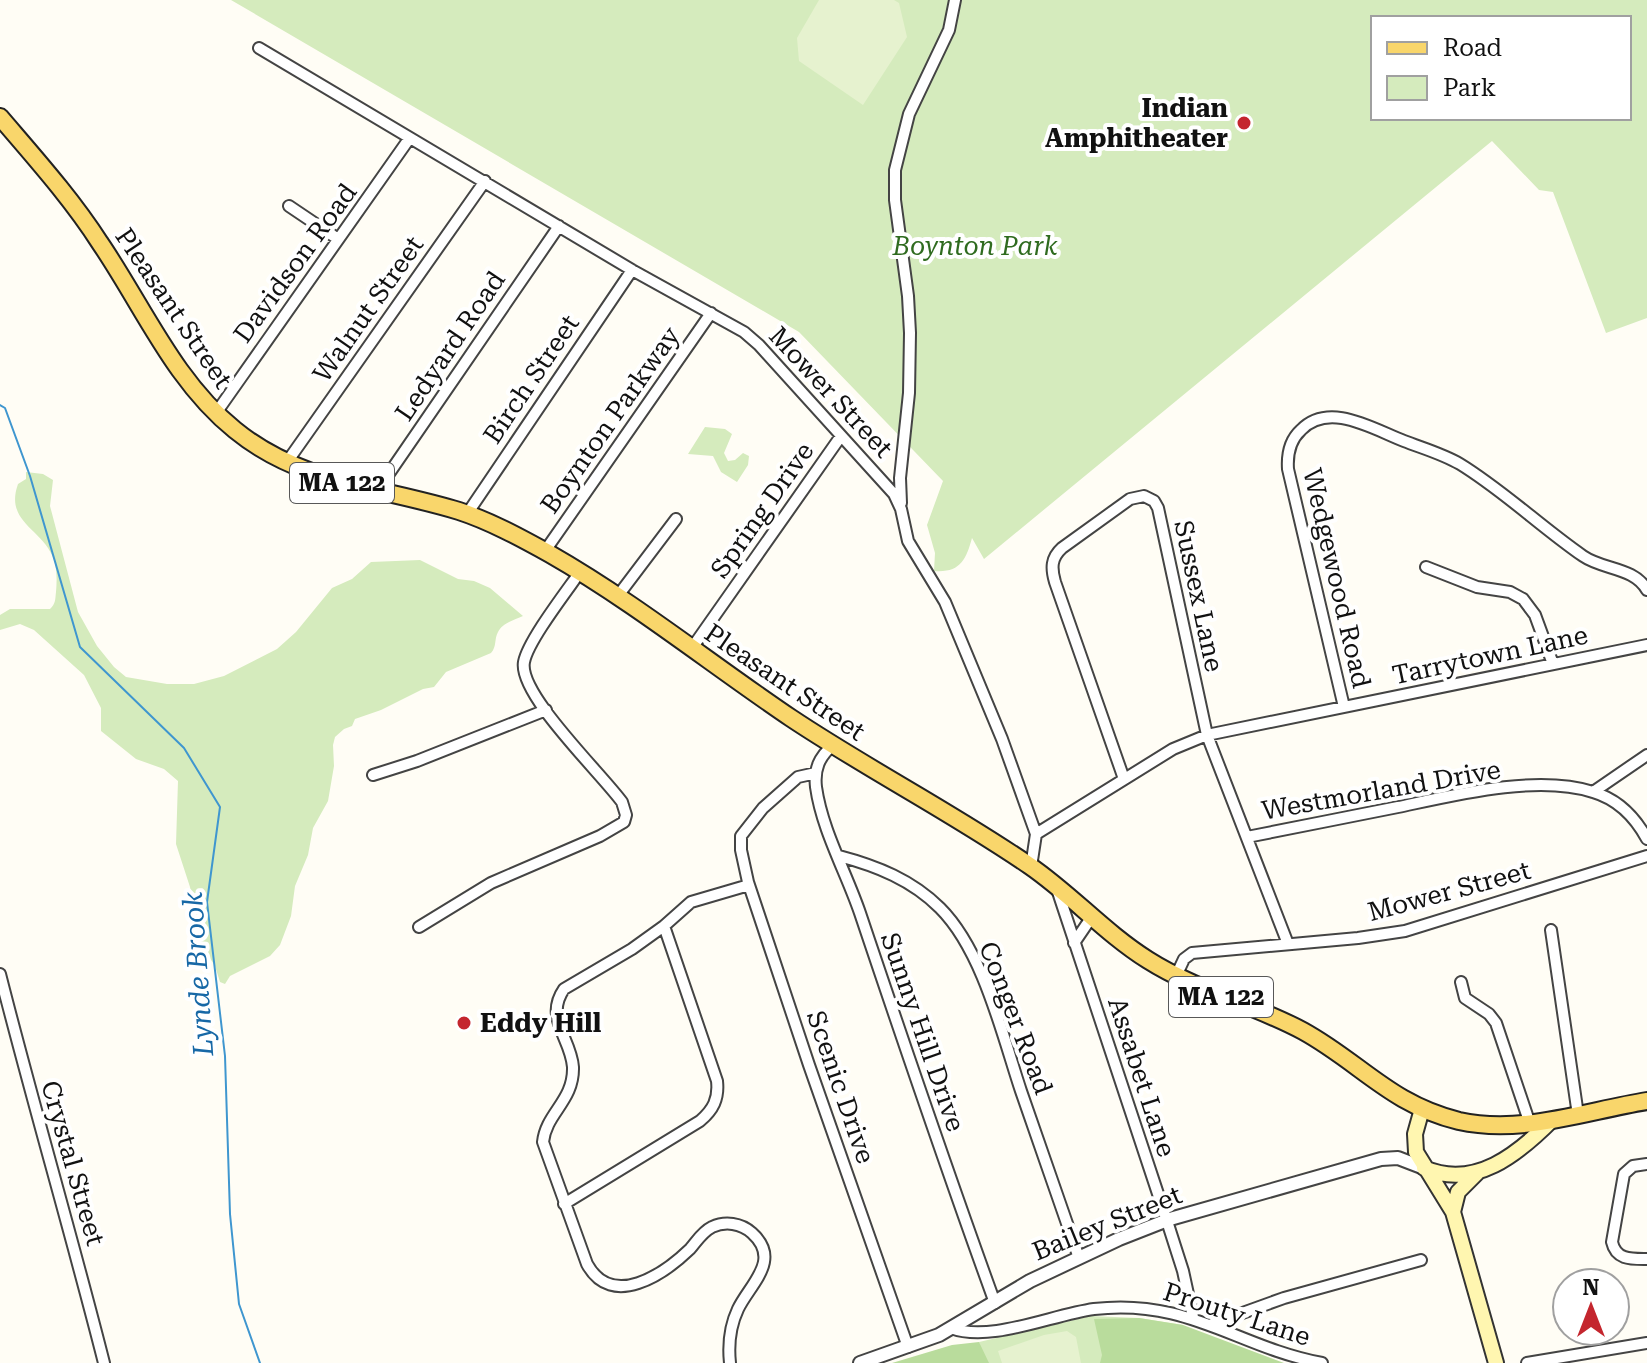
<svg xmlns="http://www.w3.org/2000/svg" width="1647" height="1363" font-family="'Roboto Serif',serif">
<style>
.green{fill:#d5ebbd;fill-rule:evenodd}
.forest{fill:#b9dc9c}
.pitch{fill:#e6f2cf}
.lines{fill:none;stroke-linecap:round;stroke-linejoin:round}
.stream{stroke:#3f96cf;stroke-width:2}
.minor-casing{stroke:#444;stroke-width:14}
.tertiary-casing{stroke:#444;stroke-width:16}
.secondary-casing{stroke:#333;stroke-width:18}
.primary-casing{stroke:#222;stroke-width:20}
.minor{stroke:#fff;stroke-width:10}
.tertiary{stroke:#fff;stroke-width:12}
.secondary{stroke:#fff6b0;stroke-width:14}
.primary{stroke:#f9d66b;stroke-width:16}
.poi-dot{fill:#c4262e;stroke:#fff;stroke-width:3}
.labels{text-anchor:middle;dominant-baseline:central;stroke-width:8;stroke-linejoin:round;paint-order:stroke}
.shield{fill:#fff;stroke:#585858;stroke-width:2}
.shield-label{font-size:24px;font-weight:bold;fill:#111}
.poi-label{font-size:26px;font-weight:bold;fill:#111;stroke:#fff;text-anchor:end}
.park-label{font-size:26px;font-style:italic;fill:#2f6b1f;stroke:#fff}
.street-label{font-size:26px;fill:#111;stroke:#fff}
.water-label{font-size:28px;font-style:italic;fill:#1768a6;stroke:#fff}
</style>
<rect width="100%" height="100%" fill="#fffdf5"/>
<path class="green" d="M231,0H1647V318L1606,333L1553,192L1539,190L1492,141L984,559L972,538C966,560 960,573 934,571L935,553L927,525L943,481L799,332ZM1373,18H1629V118H1373Z
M705,427L725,429L732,434L724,453L728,461L735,460L743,453L749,456L748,465L737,482L721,472L713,456L688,454Z
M26,472L43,474L53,480L50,506L78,612L97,646L114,667L126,677L167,684H194L224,676L277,649L296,632L332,588L352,579L371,562L420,560L458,579L474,581L490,588L523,616C515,620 503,622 498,632C494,639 497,646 491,653L446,672L434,687L423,689L381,710L355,719L352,726L344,729L335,737L333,745L334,766L328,801L313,828L308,855L295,886L291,916L280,945L270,956L230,976L225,984L220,982L215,966L201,944L190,887L176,844L178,781L164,769L136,759L101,731V708L84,675L34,630L20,624L0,630V615L10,609H50C56,603 55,600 56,592C57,581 57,570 54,560C44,529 4,523 18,484L26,479Z
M1091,1316L1139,1318L1183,1325L1190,1363H984L979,1342Z"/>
<path class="forest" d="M1139,1318L1183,1325L1284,1363H1100L1102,1355L1094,1319Z
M979,1342L989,1363H892L952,1345Z"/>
<path class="pitch" d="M819,0H894L899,3L907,37L863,105L799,61L797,38Z
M1067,1331L1076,1337L1081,1363H1002L998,1351L1044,1335Z"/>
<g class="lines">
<path class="stream" d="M0,405L5,408L30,476L80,647L184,748L220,807L207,902L225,1056L230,1214L239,1304L260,1363"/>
<g class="minor-casing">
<path id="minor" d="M259,48L632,270L744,332L759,345L894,494L901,509L908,541L945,602L1002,739L1036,834L1031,867
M289,206L338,239
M216,413L409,139
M287,462L485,181
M377,491L559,226
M901,503L900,478L909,393L910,333L908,296L895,200V170L909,114L949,30L955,0
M467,514L632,270
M545,551L711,313
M1426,567L1477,587L1510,592L1523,599L1535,615L1553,664
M617,597L676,519
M692,648L841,436
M1344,707L1288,469C1287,454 1290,440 1301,430C1329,401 1373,429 1404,441C1422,448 1443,454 1460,464C1504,491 1541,527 1583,556C1603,570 1634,567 1647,590
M833,745C819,757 814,769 816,787C822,830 846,872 860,913C904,1044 948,1174 995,1303
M816,773L798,777L763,808L741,836V850L748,882L809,1065L908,1347
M373,775L417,761L546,710
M1124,779L1055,582C1051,568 1051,558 1062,548L1130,499L1144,496L1154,501L1158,508L1207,735L1288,944
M1593,792L1647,755
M1036,834L1173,749L1207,735L1647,645
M1247,837C1297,827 1348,817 1398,807C1454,795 1537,774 1593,792C1617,799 1635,817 1647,839
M839,856C877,866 912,880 940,908C983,951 1002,1034 1021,1091C1040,1147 1060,1202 1079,1258
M1057,889L1167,1221L1183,1271L1193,1317
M419,927L491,883L600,836L624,822L626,815L622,802C601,773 518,694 524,662C528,641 566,592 580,572
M1551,930L1578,1115
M1074,943L1091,918
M0,974C33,1104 71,1233 104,1363
M1176,976L1184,959L1192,953L1358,938L1405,931L1647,856
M1461,982L1465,998L1489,1014L1496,1023L1530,1124
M1647,1164L1633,1166L1624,1174L1612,1242C1616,1260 1631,1259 1647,1259
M564,1204L700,1121C713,1110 719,1099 717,1081L664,926
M1212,1324L1284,1298L1421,1260
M951,1328C990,1343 1051,1315 1094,1309C1189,1298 1237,1347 1322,1363
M730,1363C728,1344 730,1326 738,1309C750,1284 782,1260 752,1233C741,1223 725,1221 712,1227C702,1232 697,1241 690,1249C664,1274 612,1310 587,1264L543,1142C546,1113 574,1101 573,1067C571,1038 544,1018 564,989L632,949L664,926L691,902L749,885
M1527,1363L1647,1343"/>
</g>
<g class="tertiary-casing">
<path id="tertiary" d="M860,1363L939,1335L1030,1281L1119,1239L1170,1219L1381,1159L1398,1158L1424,1168"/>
</g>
<g class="secondary-casing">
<path id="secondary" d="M1422,1109L1415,1134L1416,1152L1453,1212L1496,1363
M1424,1168C1475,1190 1518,1154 1552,1120
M1453,1212L1458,1192L1477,1173"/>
</g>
<g class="primary-casing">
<path id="primary" d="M0,117C35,158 71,198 100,243C143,306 174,381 235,430C301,484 381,487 459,511C490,521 521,538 550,554C634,602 711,664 791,718C869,770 953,813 1030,866C1072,895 1105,933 1148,960C1197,991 1253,1004 1303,1031C1361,1063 1390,1104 1459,1121C1522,1135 1585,1111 1647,1101"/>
</g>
<use href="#minor" class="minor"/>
<use href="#tertiary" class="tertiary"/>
<use href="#secondary" class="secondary"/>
<use href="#primary" class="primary"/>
</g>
<g class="poi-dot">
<circle cx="1244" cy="123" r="8"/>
<circle cx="464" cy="1023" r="8"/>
</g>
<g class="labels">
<g class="shield">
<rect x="290" y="463" width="104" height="40" rx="6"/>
<rect x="1169" y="977" width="104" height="40" rx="6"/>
</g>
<g class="shield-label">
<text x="342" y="483">MA 122</text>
<text x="1221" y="997">MA 122</text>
</g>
<g class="poi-label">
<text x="1228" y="108">Indian<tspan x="1228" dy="30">Amphitheater</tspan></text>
<text x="480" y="1023" text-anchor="start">Eddy Hill</text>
</g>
<g class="park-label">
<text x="975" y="246">Boynton Park</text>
</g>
<g class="street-label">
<text transform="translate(295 263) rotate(-54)">Davidson Road</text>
<text transform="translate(174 308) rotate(56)">Pleasant Street</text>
<text transform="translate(368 309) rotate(-55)">Walnut Street</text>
<text transform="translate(450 346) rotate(-56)">Ledyard Road</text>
<text transform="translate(531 379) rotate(-56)">Birch Street</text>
<text transform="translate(831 392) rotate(47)">Mower Street</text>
<text transform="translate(610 420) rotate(-55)">Boynton Parkway</text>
<text transform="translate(762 510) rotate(-55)">Spring Drive</text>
<text transform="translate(1337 578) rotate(77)">Wedgewood Road</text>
<text transform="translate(1199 596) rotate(78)">Sussex Lane</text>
<text transform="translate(1490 655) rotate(-12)">Tarrytown Lane</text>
<text transform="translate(785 682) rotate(34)">Pleasant Street</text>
<text transform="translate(1381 790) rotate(-10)">Westmorland Drive</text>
<text transform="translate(1449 891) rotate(-15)">Mower Street</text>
<text transform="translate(1016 1018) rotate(69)">Conger Road</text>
<text transform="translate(923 1032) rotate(71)">Sunny Hill Drive</text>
<text transform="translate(1142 1077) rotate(72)">Assabet Lane</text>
<text transform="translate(841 1087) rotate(71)">Scenic Drive</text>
<text transform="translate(73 1163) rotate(74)">Crystal Street</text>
<text transform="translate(1107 1223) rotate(-22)">Bailey Street</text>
<text transform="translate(1237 1314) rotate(18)">Prouty Lane</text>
</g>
<g class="water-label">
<text transform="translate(198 974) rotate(-94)">Lynde Brook</text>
</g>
</g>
<rect x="1371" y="16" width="260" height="104" fill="#ffffff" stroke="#a0a0a0" stroke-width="2"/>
<rect x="1387" y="42" width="40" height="12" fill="#f9d66b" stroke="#a0a0a0" stroke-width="2"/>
<text x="1443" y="56" font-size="24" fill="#111111">Road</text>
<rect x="1387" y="76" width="40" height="24" fill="#d5ebbd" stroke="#a0a0a0" stroke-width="2"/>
<text x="1443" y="96" font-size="24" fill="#111111">Park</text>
<g transform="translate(1591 1307)"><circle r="38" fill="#ffffff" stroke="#a0a0a0" stroke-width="2"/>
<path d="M0-6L14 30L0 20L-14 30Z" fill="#c4262e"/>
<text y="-12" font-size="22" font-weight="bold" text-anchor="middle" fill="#111111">N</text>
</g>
</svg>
